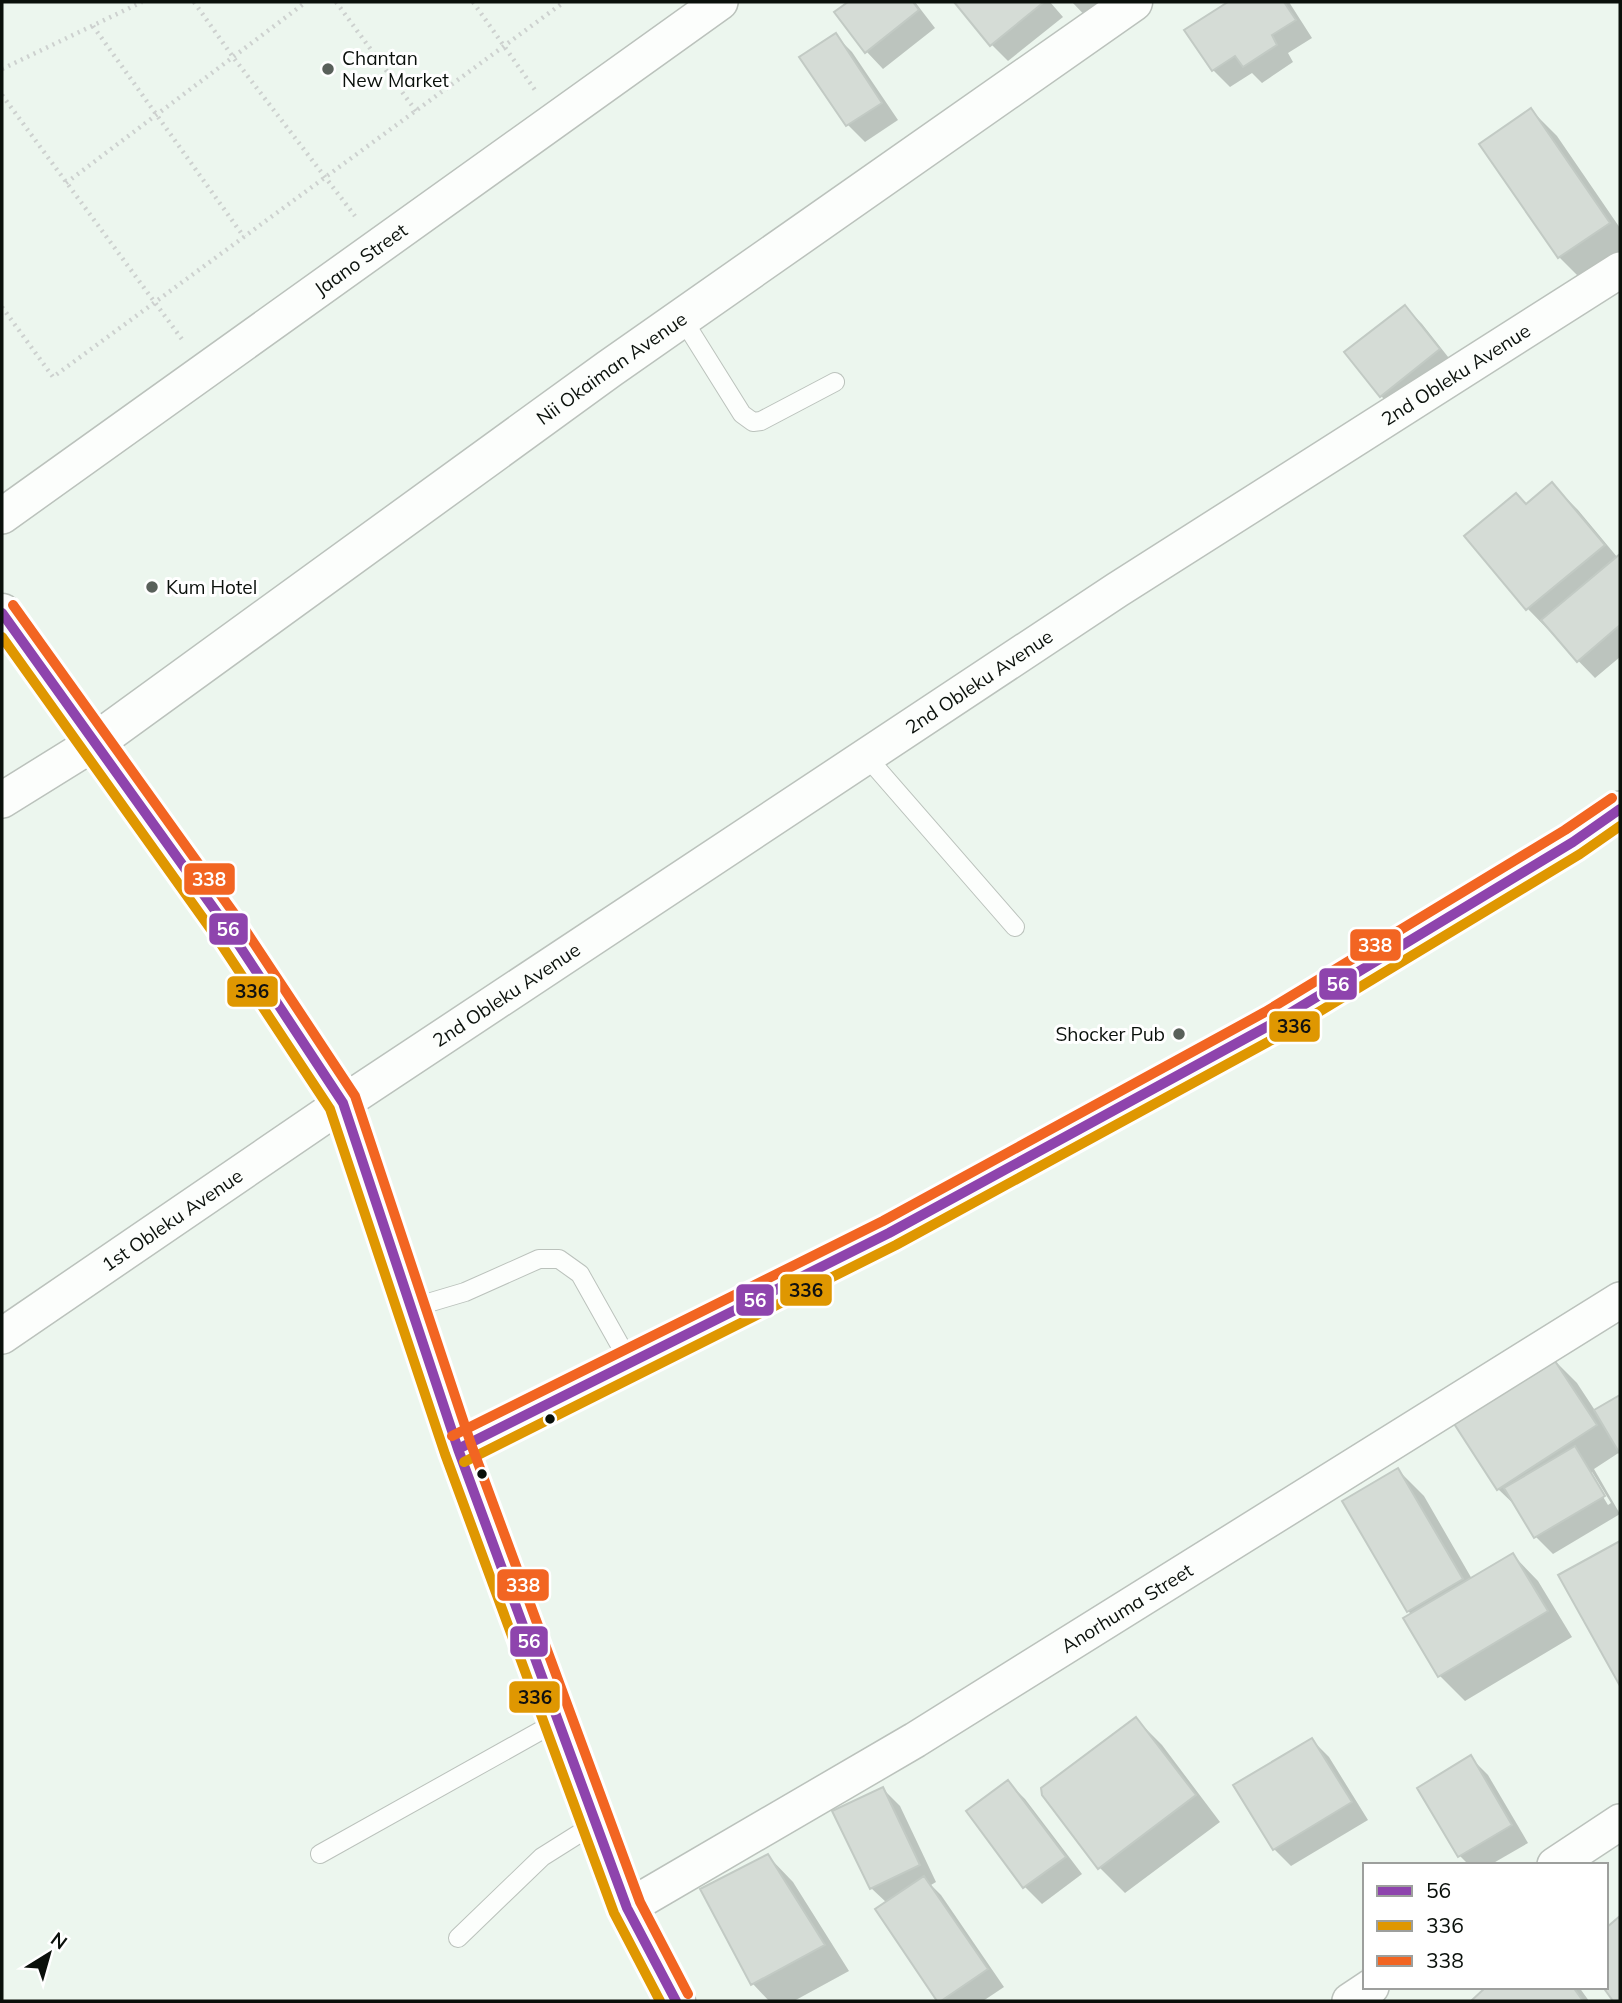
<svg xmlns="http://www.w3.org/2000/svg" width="1622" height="2003" font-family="Mulish,sans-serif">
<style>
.shadow{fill:#0003;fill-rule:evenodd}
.building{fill:#d5dcd6;stroke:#c2cac4;stroke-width:2}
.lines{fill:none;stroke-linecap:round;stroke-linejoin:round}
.service-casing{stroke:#bbc2bc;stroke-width:20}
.minor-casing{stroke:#bbc2bc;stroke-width:38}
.tertiary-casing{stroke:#bbc2bc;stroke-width:41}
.path{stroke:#cdd1cf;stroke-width:4.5;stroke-dasharray:2 5;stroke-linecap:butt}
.service{stroke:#fcfefc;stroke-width:18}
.minor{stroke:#fcfefc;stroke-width:35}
.tertiary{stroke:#fcfefc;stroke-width:38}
.bus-1-casing{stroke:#fff;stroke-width:16}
.bus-2-casing{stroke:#fff;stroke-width:16}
.bus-3-casing{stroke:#fff;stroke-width:16}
.bus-1{stroke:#8e44ad;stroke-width:10}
.bus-2{stroke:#df9701;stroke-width:10}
.bus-3{stroke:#f26522;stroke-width:10}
.poi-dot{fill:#59605a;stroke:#fff;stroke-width:2.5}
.bus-dot{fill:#0a100b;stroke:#fff;stroke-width:2.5}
.labels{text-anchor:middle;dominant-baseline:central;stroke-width:6;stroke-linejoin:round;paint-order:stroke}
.poi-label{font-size:19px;fill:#0a100b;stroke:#fff;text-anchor:start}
.street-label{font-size:19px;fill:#0a100b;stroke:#fff}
.line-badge{stroke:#fff;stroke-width:2.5}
.badge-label{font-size:19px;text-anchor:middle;font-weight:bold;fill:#fff}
.pale-badge-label{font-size:19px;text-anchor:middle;font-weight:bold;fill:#111}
</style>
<rect width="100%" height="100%" fill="#ecf6ee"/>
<path class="shadow" d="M850,2H915L935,28L883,69L866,51L836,13Z
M956,2H1050L1063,17L1008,61L991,44Z
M1072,2H1122L1093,24Z
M1231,2H1289L1312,38L1288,53L1293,62L1262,83L1252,73L1230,87L1213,70L1187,31Z
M835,35L852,52L898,120L865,142L848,125L802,57Z
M1531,110L1557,136L1620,228V259L1585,283L1559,257Z
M1405,307L1422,324L1456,367L1398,413L1381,396Z
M1552,484L1578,510L1618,558L1620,556V657L1595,678L1528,609L1467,537L1527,506Z
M1551,1357L1577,1383L1596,1412L1620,1397V1452L1594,1469L1620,1514L1553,1554L1536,1537L1520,1510L1498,1489ZM1588,1472H1592L1611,1503L1608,1505Z
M1398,1470L1424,1496L1472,1579L1513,1555L1538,1581L1572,1637L1465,1701L1439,1675L1412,1615L1408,1611Z
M1620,1543V1683L1561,1575Z
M1136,1719L1162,1745L1220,1822L1125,1893L1099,1867Z
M1312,1740L1329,1757L1368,1820L1291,1866L1274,1849Z
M1471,1758L1488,1775L1528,1843L1490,1865H1469L1459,1855Z
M1008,1782L1025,1799L1082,1874L1042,1904L1025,1887L968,1811Z
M883,1789L900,1806L936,1882L931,1885L941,1895L1004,1987L983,2001H939L877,1910L887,1903L871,1888Z
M768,1856L793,1882L849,1971L794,2001H769L753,1984L703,1890Z
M1488,1987H1579L1589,2001H1473Z"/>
<path class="building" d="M848,2H913L919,10L865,53L834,12Z
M954,2H1044L990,46Z
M1228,2H1284L1296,20L1272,35L1277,45L1243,67L1235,56L1212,71L1184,30Z
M836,33L882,103L846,126L799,57Z
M1531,108L1610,223L1558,258L1479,144Z
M1405,305L1440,349L1380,397L1344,352Z
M1552,482L1605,545L1526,610L1464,536L1516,493L1526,504Z
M1620,554V625L1577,662L1541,620Z
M1551,1355L1597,1425L1497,1490L1451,1419Z
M1620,1395V1454L1594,1410Z
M1575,1446L1605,1496L1534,1538L1504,1488Z
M1398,1468L1463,1579L1407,1612L1342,1501Z
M1620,1541V1686L1558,1575Z
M1513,1553L1548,1611L1438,1677L1403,1618Z
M1136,1717L1196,1795L1098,1869L1042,1795L1041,1788Z
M1312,1738L1352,1802L1273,1850L1233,1785Z
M1471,1755L1512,1825L1458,1857L1417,1788Z
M1008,1780L1066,1857L1023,1888L966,1811Z
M883,1787L920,1865L870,1889L832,1811Z
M768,1854L825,1945L751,1985L700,1889Z
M924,1876L988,1969L941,2001H937L875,1909Z
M1620,1916V2001H1613L1603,1987H1606V1928Z
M1486,1987H1573L1583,2001H1471Z"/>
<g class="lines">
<g class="service-casing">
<path id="service" d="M682,318L742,414L753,422L761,421L835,382
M866,756L1015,927
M411,1308L465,1292L539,1259H559L580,1274L630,1363
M320,1854L558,1721
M458,1938L542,1857L596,1823"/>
</g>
<g class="minor-casing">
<g id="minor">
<path id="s1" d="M2,516L720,2"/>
<path d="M2,800L94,743"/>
<path id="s2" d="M2,1336L343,1103L1117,590L1620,270"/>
<path d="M458,1449L889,1233L1272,1024L1573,842L1620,809"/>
<path d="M1555,1865L1620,1822"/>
<path id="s3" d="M627,1908L915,1740L1620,1300"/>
<path d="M1350,2001L1371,1987"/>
</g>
</g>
<g class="tertiary-casing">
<g id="tertiary">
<path d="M2,613L227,927L343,1103L458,1449L627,1908L676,2001"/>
<path id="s4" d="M94,743L609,369L1133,2"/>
</g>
</g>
<path class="path" d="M194,2L233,57L355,216
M336,2L416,111
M473,2L535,90
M93,26L244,237
M2,69L142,2
M2,95L184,342
M66,183L306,2
M2,307L53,377L564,2"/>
<use href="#service" class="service"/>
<use href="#minor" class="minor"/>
<use href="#tertiary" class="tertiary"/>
<g class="bus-1-casing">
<path id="bus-1" d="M2,613L227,927L343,1103L458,1449L627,1908L676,2001
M458,1449L889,1233L1272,1024L1573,842L1620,809"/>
</g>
<g class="bus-2-casing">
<path id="bus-2" d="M2,637L215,935L330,1109L445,1454L614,1913L660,2001
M464,1462L896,1245L1279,1036L1580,854L1620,826"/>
</g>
<g class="bus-3-casing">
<path id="bus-3" d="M13,605L238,919L355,1096L471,1444L640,1902L688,1994
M452,1436L883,1221L1265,1012L1565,830L1612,798"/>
</g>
<use href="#bus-1" class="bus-1"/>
<use href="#bus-2" class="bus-2"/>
<use href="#bus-3" class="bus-3"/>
</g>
<g class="poi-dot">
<circle cx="328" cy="69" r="7"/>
<circle cx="152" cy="587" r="7"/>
<circle cx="1179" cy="1034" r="7"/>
</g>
<g class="bus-dot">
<circle cx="550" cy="1419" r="6"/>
<circle cx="482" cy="1474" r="6"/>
</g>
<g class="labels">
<g class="poi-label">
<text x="342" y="58">Chantan<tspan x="342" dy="22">New Market</tspan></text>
<text x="166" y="587">Kum Hotel</text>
<text x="1165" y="1034" text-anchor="end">Shocker Pub</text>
</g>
<g class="street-label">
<text stroke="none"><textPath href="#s1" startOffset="441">Jaano Street</textPath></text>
<text stroke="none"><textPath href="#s4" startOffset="639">Nii Okaiman Avenue</textPath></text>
<text stroke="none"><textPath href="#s2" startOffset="1743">2nd Obleku Avenue</textPath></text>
<text stroke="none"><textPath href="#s2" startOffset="1176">2nd Obleku Avenue</textPath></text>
<text stroke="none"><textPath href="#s2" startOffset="609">2nd Obleku Avenue</textPath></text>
<text stroke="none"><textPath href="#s2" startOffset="206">1st Obleku Avenue</textPath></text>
<text stroke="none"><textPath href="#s3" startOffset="583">Anorhuma Street</textPath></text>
</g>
</g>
<g class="line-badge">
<rect x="183" y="862" width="53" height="34" rx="7" fill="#f26522"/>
<rect x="208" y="912" width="41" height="34" rx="7" fill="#8e44ad"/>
<rect x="1349" y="928" width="53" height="34" rx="7" fill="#f26522"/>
<rect x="1318" y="967" width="40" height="34" rx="7" fill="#8e44ad"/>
<rect x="226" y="975" width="53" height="33" rx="7" fill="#df9701"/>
<rect x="1268" y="1010" width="53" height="33" rx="7" fill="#df9701"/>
<rect x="779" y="1273" width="54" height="34" rx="7" fill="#df9701"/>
<rect x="735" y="1283" width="40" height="34" rx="7" fill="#8e44ad"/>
<rect x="496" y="1568" width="54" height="34" rx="7" fill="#f26522"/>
<rect x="509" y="1625" width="40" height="33" rx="7" fill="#8e44ad"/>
<rect x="508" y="1680" width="53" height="34" rx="7" fill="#df9701"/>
</g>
<g class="badge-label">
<text x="209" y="886">338</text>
<text x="228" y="936">56</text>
<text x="1375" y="952">338</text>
<text x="1338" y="991">56</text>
<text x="755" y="1307">56</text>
<text x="523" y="1592">338</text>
<text x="529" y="1648">56</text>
</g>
<g class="pale-badge-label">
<text x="252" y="998">336</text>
<text x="1294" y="1033">336</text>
<text x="806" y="1297">336</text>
<text x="535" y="1704">336</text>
</g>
<rect width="1622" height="2003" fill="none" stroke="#0a100b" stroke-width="7"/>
<rect x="1363" y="1863" width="245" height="126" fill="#ffffff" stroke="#9d9f9d" stroke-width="2"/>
<rect x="1377" y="1886" width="35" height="10" fill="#8e44ad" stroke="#9d9f9d" stroke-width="2"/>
<text x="1426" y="1898" font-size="21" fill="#0a100b">56</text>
<rect x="1377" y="1921" width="35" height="10" fill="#df9701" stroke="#9d9f9d" stroke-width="2"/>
<text x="1426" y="1933" font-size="21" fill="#0a100b">336</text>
<rect x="1377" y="1956" width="35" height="10" fill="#f26522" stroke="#9d9f9d" stroke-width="2"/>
<text x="1426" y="1968" font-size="21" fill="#0a100b">338</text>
<g transform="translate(49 1954) rotate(37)" stroke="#ffffff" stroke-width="5" paint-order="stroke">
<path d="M0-5L12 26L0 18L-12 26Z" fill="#0a100b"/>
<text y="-10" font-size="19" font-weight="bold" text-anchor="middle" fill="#0a100b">N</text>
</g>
</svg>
